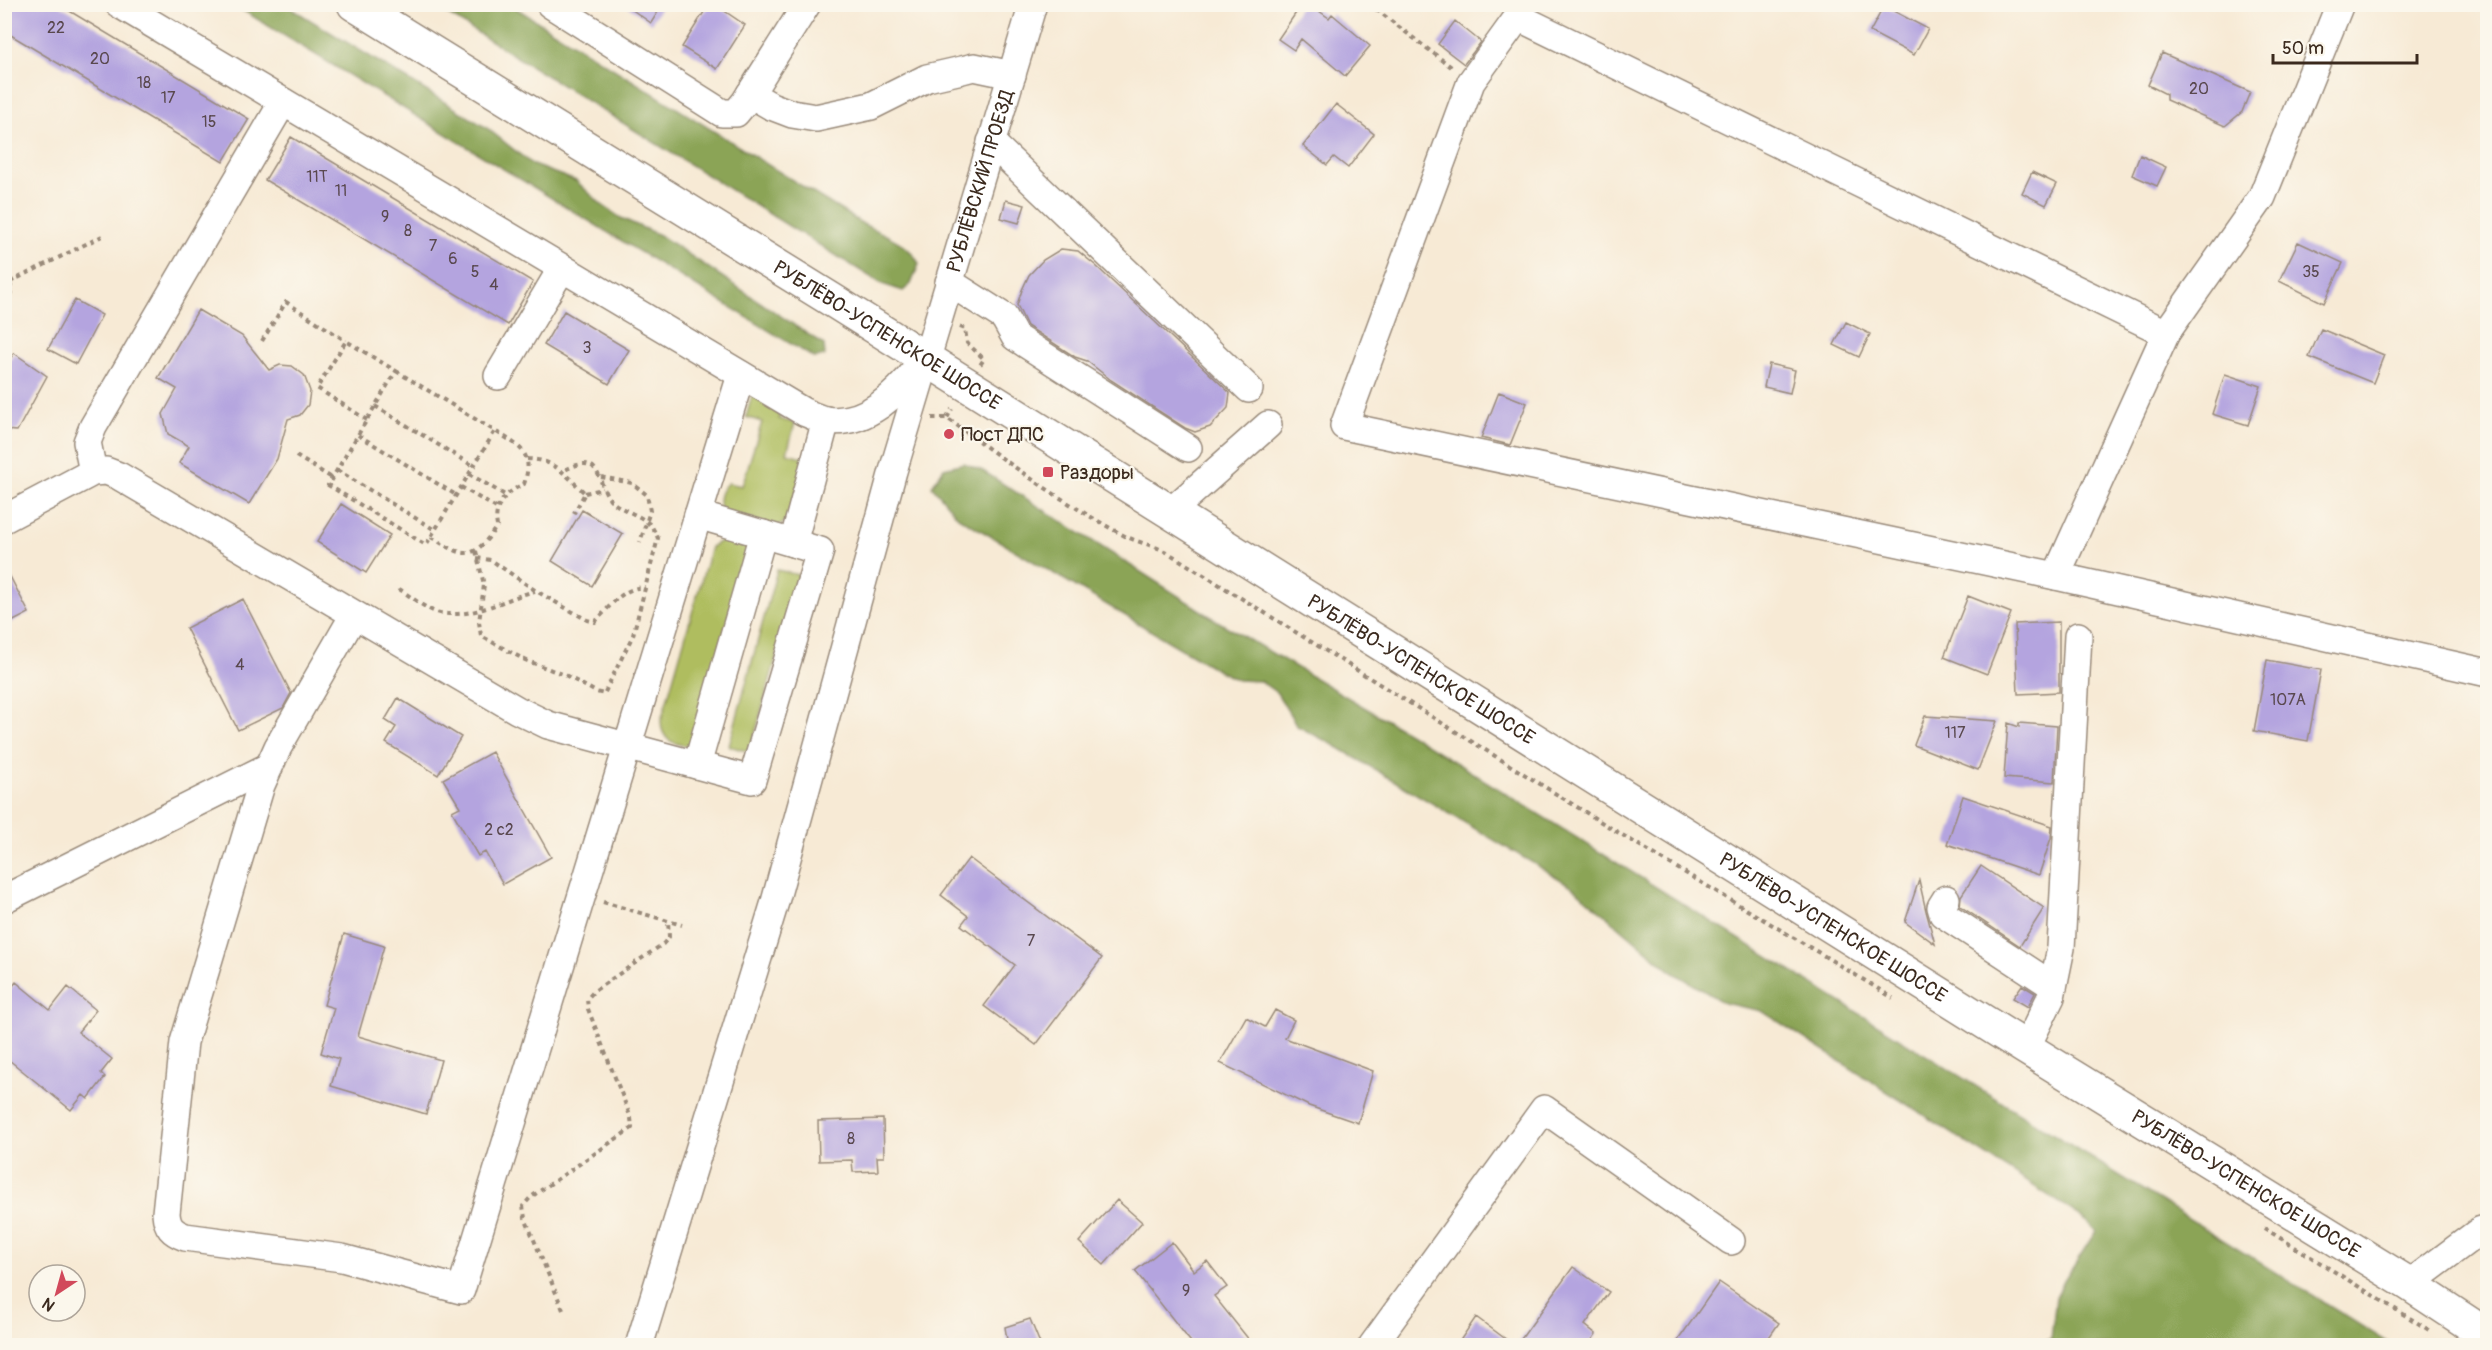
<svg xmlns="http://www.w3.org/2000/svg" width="2492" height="1350" font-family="Pangolin,sans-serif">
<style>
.green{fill:#afbd5f;stroke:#75743e;stroke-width:1.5}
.forest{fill:#8ba456;stroke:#63673a;stroke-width:1.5}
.building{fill:#b4a4df}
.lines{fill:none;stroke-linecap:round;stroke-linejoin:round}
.minor-casing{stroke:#998a7a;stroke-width:30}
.major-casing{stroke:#998a7a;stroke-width:36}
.path{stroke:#998a7a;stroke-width:4;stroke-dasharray:4.5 4.5;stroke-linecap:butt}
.minor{stroke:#fff;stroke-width:27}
.major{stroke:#fff;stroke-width:33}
.poi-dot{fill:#d1495b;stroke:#fbf7ec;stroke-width:2}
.labels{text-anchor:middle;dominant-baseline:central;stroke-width:4.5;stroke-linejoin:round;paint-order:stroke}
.number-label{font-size:16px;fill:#59484e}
.street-label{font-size:20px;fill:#3b2a1e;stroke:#fbf7ec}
.poi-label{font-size:20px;fill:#3b2a1e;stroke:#fbf7ec;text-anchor:start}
</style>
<rect width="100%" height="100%" fill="#fbf7ec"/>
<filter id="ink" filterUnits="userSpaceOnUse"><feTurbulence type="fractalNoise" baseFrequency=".0167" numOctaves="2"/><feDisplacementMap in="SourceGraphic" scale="12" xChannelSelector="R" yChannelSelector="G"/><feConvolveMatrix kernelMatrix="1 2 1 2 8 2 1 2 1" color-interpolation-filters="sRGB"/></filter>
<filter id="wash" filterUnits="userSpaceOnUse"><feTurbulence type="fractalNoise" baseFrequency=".008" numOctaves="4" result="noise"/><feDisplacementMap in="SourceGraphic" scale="24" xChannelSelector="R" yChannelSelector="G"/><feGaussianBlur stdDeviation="1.35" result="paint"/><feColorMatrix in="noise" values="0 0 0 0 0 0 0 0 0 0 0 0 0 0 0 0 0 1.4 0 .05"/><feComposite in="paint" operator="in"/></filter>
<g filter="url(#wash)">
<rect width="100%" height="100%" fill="#f7ead5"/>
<path class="green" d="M753,392L782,407L779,419L795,423L787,453L809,459L788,520L777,527L721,511C717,501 719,490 728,483L742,486L762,422L746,417Z
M727,537L749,543L693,747C675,744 661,742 661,721L711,547Z
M777,570L799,575L750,752L729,746Z"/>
<path class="forest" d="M234,5H286L487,128L533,165L576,181L602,205L621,218L661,236L824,345L825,356L814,358Z
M433,5H511L863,224C883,234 910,243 919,264L911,284L903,291L882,284Z
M964,463L983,471L1219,622L1410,734L2392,1345H2039L2051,1339L2056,1298L2064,1281L2096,1231L2082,1217L1762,1011L1724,1003L1671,971L1570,885L1332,744L1297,726L1277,693L1260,681L1238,680L1219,671L958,517L932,486L944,468Z"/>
<g id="blocks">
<path class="building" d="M4,4H58L249,119L223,162L4,31Z
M624,4H663L651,23Z
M709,4H714L745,25L717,69L682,47Z
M1302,4H1309L1329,18L1332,14L1370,46L1345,76L1301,39L1294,50L1278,39Z
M1884,6L1928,29L1914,55L1870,32Z
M1455,21L1481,42L1464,64L1438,44Z
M2162,53L2250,92L2242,112L2225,126L2166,100V94L2148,85Z
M1336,104L1374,134L1348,168L1334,157L1327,165L1303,146Z
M291,137L533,282L508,325L265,180Z
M2140,155L2166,167L2157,186L2132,175Z
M2032,172L2057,184L2046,205L2022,193Z
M1006,200L1025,205L1019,223L1001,218Z
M2298,242L2343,263L2324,303L2279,281Z
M1061,249L1078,251L1095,265L1230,393L1228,408L1210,427L1195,432L1185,428L1111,380L1087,361L1075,357L1027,326L1017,305L1022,290L1029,275L1043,260Z
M75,300L102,315L76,364L48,349Z
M198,310L242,336L269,370L280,365L292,366L304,375L310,391L308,405L300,415L288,419L277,459L249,504L179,463L189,446L168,434L163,414L177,389L158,378Z
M564,311L629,350L609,384L544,345Z
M1846,322L1870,334L1859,357L1834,345Z
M2321,329L2384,355L2373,383L2309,357Z
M14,353L47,376L17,431L4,430V367Z
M1769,364L1795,370L1790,393L1764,387Z
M2225,374L2261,386L2248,425L2212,414Z
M1499,392L1527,403L1510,445L1481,438Z
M341,504L390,535L366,573L317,542Z
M582,510L623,534L592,586L552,561Z
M4,565L29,613L4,626Z
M1968,596L2011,613L1987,674L1944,657Z
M243,599L291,693L283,708L238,730L186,628Z
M2059,622V692L2018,694L2015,624Z
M2267,660L2321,670L2308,741L2254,731Z
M398,698L461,737L438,775L386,743L396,727L385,720Z
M1925,716L1997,721L1978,770L1914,745Z
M2008,723L2019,727V723L2057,726L2054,782L2004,778Z
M492,752L551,857L503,884L485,852L478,856L452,811L460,807L443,779Z
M1963,796L2052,826L2051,838L2039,875L1947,844Z
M969,858L1102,958L1036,1045L984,1006L1015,965L961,925L968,916L941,895Z
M1981,866L2044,908L2020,946L1960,906L1961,896Z
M1919,880L1926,911L1935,944L1905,922Z
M344,934L384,946L358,1036L441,1060L426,1114L331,1086L339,1059L321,1053L334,1008L324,1005Z
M16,982L50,1010L68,987L96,1010L78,1032L112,1059L101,1073L105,1077L88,1099L83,1095L71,1110L4,1056V997Z
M2022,985L2035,993L2028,1007L2013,998Z
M1275,1010L1294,1020L1285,1038L1373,1071L1358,1123L1309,1106L1220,1063L1246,1017L1265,1027Z
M883,1119L884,1157H877L878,1171L853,1172L852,1160L819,1161L818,1121Z
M1117,1200L1142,1222L1104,1265L1079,1242Z
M1172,1242L1194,1271L1207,1261L1227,1287L1214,1296L1254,1346H1194L1135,1271Z
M1573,1267L1609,1292L1585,1325L1596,1334L1588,1346H1516Z
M1719,1282L1779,1323L1763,1346H1674Z
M1476,1317L1515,1346H1470L1461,1339Z
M1030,1319L1041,1346H1008L1005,1327Z"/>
</g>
</g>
<g filter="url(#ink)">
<use href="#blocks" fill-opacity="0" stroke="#998a7a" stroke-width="1.5"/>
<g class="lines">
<g class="minor-casing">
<g id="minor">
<path d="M119,4L804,412C811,415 819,419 826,420C866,426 898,393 920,365"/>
<path d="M550,4L722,113H736L745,102L807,4"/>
<path d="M1524,4L1518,17L1471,82L1344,426L2056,576L2488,673"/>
<path d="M1518,17L2166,333"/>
<path d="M750,94L771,106L792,114L816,118L871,106L927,78L962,70L974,67L1012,75"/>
<path d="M991,142L1249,389"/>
<path d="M949,282L1004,317L1015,337L1188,448"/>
<path d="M498,376L562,268"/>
<path d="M93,472L87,442L93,427L283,102"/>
<path d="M1170,512L1268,425"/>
<path d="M4,519L93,472L106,471L119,476L517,710L548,725L752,780L820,551L698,515"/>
<path d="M793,543L826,420"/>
<path d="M2056,576L2166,333L2262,197L2340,4"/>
<path d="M354,615L278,747L261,785L184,1042L166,1213C167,1227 172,1232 185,1237L342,1258L461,1290L741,375"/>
<path d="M697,765L763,534"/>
<path d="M4,899L268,767"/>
<path d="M1946,899L1941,907L1943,914L2053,986"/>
<path d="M2026,1048L2051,997L2061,948L2078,636"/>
<path d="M2409,1284L2481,1230L2488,1229"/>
<path id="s1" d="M639,1346L775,902L893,471L1033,4"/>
<path d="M1372,1346L1544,1109L1731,1241"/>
</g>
</g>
<g class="major-casing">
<g id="major">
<path id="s2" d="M354,4L832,300L2026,1048L2409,1284L2488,1336"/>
</g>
</g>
<path class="path" d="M1369,4L1454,69
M4,276C13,284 14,294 4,303
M10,282L102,236
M960,327L965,329L967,343L984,359L980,365
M262,341L286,302L346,341
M396,371L495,431L426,545L328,485Z
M375,406L473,466
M932,418H947C1005,461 1060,501 1123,535C1138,543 1155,545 1170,554C1315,644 1461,735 1606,825C1702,884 1798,939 1893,998
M947,418L952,409
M367,420L317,388L346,341L396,371
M358,435L456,495
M296,456L332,478
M527,459C555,459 566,476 585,493L574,513
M337,470L435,530
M469,474L505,495
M601,477L632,483L647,495L650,511L640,542
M461,487L498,509
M585,493L603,489
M431,537C466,558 472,562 497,526C493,505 506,492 524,484C535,452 519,446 495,431
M476,551L484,585L479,622L481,636L525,660L565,675L596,692L604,694L633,635L658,538L651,525L647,522C637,514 624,511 614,503C594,487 606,448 563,471
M477,558L491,560L536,591L587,620L595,622C611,606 621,588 645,587
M399,589C411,596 427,611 440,613C474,619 503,599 535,591
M603,902L682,925
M2264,1228L2429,1330
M563,1310L525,1218L523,1206L531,1197L632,1128L631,1118L588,1009L587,999L594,991L663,944L669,937L668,921"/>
<use href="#minor" class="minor"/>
<use href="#major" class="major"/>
</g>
</g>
<g class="poi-dot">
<circle cx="949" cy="434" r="6"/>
<rect x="1042" y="466" width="12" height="12" rx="3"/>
</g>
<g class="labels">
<g class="number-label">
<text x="56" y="28">22</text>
<text x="100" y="59">20</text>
<text x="144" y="83">18</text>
<text x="2199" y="89">20</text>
<text x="168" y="98">17</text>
<text x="209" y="122">15</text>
<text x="317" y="177">11Т</text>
<text x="341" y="191">11</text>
<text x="385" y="217">9</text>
<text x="408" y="231">8</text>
<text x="433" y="246">7</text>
<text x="453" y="259">6</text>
<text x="475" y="272">5</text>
<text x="2311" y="272">35</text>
<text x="494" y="285">4</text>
<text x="587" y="348">3</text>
<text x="240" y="665">4</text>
<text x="2288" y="700">107А</text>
<text x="1955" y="733">117</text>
<text x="499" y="830">2 с2</text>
<text x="1031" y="941">7</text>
<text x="851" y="1139">8</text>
<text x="1186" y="1291">9</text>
</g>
<g class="street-label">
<text stroke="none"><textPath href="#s1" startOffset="1214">РУБЛЁВСКИЙ ПРОЕЗД</textPath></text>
<text stroke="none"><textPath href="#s2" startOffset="628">РУБЛЁВО-УСПЕНСКОЕ ШОССЕ</textPath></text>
<text stroke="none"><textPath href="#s2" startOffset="1258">РУБЛЁВО-УСПЕНСКОЕ ШОССЕ</textPath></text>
<text stroke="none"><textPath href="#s2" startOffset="1744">РУБЛЁВО-УСПЕНСКОЕ ШОССЕ</textPath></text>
<text stroke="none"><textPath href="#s2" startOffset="2230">РУБЛЁВО-УСПЕНСКОЕ ШОССЕ</textPath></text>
</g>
<g class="poi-label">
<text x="961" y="434">Пост ДПС</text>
<text x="1060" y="472">Раздоры</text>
</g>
</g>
<rect width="2492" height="1350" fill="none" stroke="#fbf7ec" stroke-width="24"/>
<g transform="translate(57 1293) rotate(216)"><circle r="28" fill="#fbf7ec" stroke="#aea59a" stroke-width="1.5"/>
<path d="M0-4.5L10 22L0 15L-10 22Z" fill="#d1495b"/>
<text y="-9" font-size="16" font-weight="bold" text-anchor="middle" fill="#3b2a1e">N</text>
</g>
<path d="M2273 54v9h144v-9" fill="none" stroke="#3b2a1e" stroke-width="3"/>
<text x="2282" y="54" font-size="18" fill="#3b2a1e" stroke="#fbf7ec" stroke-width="4.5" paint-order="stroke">50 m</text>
</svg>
